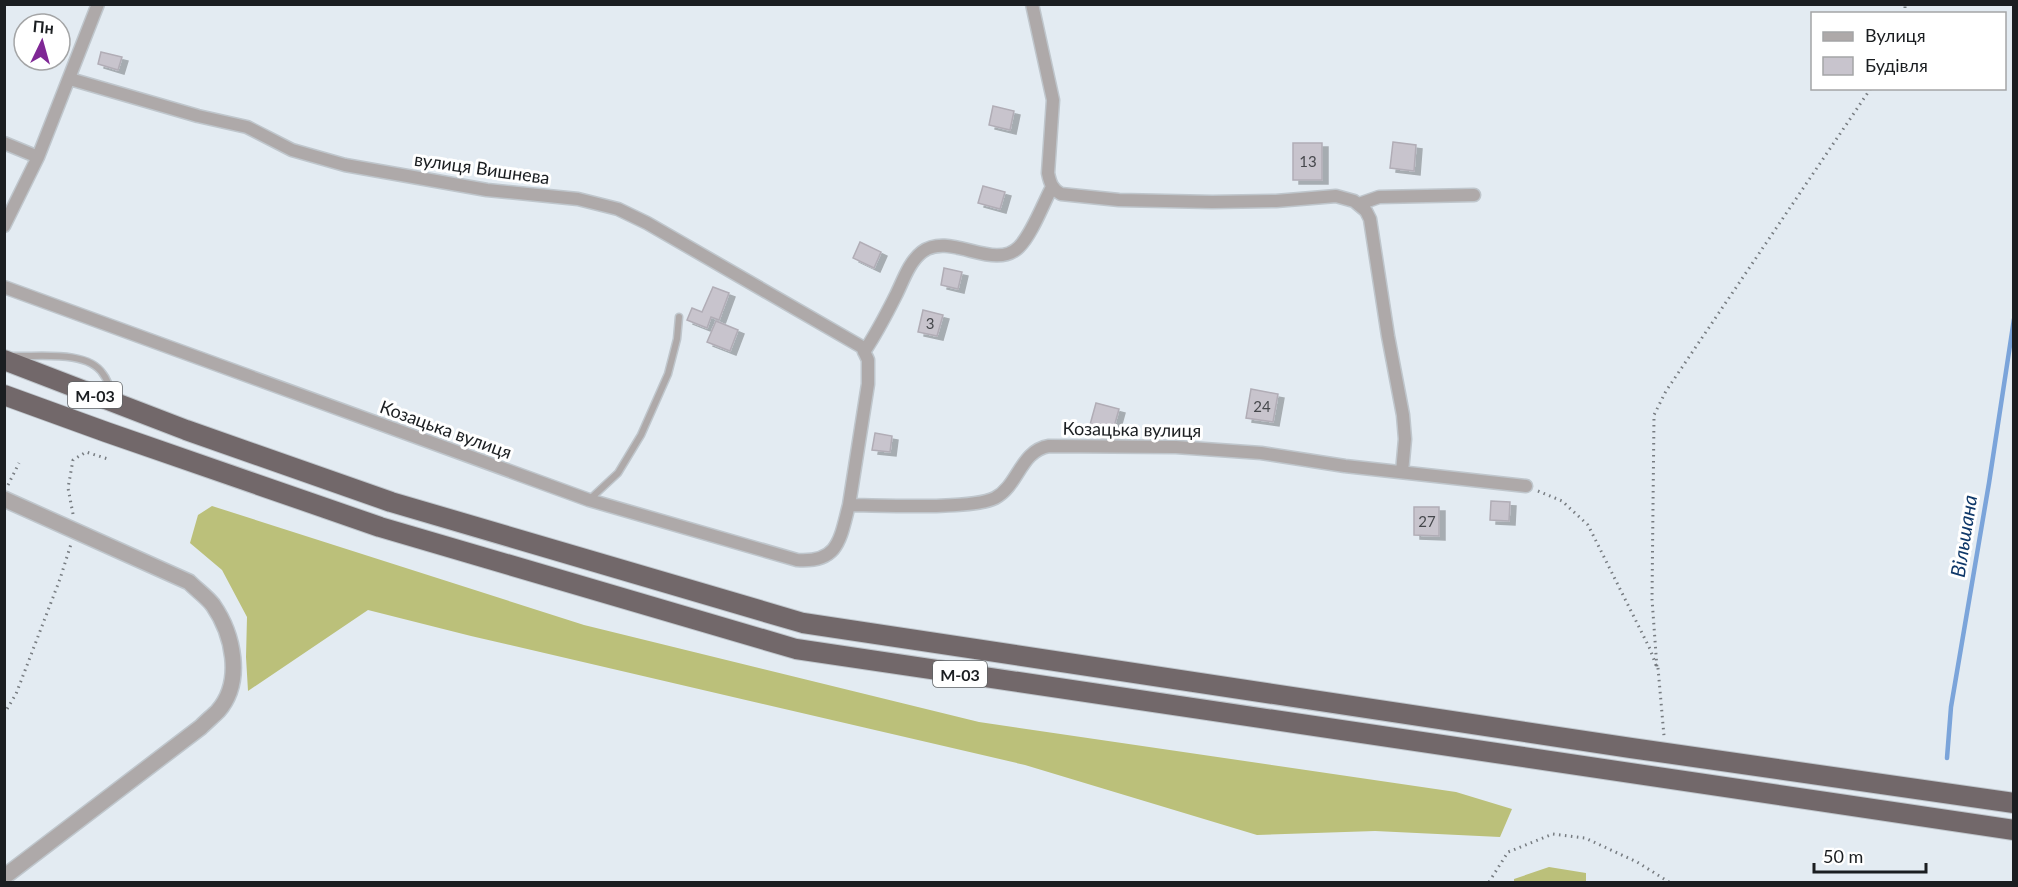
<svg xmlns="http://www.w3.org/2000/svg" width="2018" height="887" font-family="Lato,sans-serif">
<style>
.forest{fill:#bbc07a}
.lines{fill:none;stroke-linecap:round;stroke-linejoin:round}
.stream{stroke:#7ba4da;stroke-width:4.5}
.building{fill:#c8c4cd;stroke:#b1adb6;stroke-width:1.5;filter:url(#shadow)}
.service-casing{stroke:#bfc6cc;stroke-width:9}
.minor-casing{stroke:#bfc6cc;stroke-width:15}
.tertiary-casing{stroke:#bfc6cc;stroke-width:18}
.trunk-casing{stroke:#bfc6cc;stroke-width:22}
.path{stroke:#777c81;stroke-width:3;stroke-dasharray:1.5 4.5;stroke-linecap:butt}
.service{stroke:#aea9a9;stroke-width:6}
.minor{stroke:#aea9a9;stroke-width:12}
.tertiary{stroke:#aea9a9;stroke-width:15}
.trunk{stroke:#72686a;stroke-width:20}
.labels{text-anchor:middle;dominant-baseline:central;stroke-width:6;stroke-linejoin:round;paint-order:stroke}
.number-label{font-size:15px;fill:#46484c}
.shield{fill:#fff;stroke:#5f6264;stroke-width:1.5}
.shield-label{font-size:16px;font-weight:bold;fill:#1b1e21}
.street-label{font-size:18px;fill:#1b1e21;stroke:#fff}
.water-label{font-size:20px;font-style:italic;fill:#0f3869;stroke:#fff}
</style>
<defs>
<filter id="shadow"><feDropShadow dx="6" dy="4" stdDeviation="0" flood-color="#0004"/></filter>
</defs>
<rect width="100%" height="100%" fill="#e3ebf2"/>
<path class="forest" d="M212,506L584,625L979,722L1456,792L1512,809L1500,837L1375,831L1257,835L1025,765L471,636L368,610L248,691L246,657L247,617L222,570L190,543L198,515Z
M1549,867L1586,873V882H1514V879Z"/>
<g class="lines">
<path class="stream" d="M1947,758L1951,707L1989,483L2014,319"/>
</g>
<path class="building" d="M101,52L122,57L118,70L98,64Z
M993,106L1014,111L1010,130L989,125Z
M1393,142L1416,145L1414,171L1390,168Z
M1293,143H1322V180H1293Z
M983,186L1005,192L1000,209L978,203Z
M860,242L881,252L874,268L853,258Z
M944,268L962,272L958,289L941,285Z
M713,287L729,293L719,320L711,317L707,328L687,320L692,308L702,312Z
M923,310L943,315L937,336L918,332Z
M716,321L738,330L730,351L707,342Z
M1251,389L1278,394L1273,422L1246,418Z
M1096,403L1119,409L1111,438L1088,432Z
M875,433L892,436L890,452L872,450Z
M1491,501L1510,502L1509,521L1490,520Z
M1414,507H1439V536L1414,535Z"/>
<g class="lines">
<g class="service-casing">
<path id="service" d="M14,356C39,357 88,350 103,374C108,380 110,388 112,396
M589,500L618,473L641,435L668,374L677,339L679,317"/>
</g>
<g class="minor-casing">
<path id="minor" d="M1032,4L1053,100L1048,173C1050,183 1052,189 1061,194L1119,200L1212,202L1276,201L1336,196L1354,201L1366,211L1370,219L1388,336L1403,415L1405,439L1402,472
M70,79L198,116L247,127L292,150L345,165L487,190L578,199L618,209L647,223L862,347L868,360V384L849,505
M4,143L38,157
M1359,204L1379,197L1474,195
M4,226L38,157L98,4
M4,287L589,500L797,560C839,563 840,539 849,505C879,505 972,510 995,498C1019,485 1020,451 1049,446L1176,447L1261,453L1345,466L1526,486
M864,352C876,334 886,315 896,295C903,281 909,262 922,252C950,231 994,272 1019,247C1032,234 1043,204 1052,187"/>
</g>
<g class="tertiary-casing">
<path id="tertiary" d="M4,499L189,582C197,590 207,597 213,605C233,634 244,681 218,711C213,716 207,721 201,727L4,877"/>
</g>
<g class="trunk-casing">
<path id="trunk" d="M4,360L186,430L391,502L803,623L1631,748L2014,803
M4,395L106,432L380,527L796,649L2014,830"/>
</g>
<path class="path" d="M1905,14V4
M8,485L19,463
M1538,491L1562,501L1588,525L1650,649L1657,668L1652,599L1654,415L1666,391L1871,88
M73,514L68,488L73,460L86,452L108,459
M1658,668L1664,736
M4,714L16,694L60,579L71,544
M1489,882L1508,852L1553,834L1585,838L1637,862L1669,882"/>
<use href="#service" class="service"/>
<use href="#minor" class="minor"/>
<use href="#tertiary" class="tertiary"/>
<use href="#trunk" class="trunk"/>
</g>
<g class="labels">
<g class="number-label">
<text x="1308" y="161">13</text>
<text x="930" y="323">3</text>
<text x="1262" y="406">24</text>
<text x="1427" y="521">27</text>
</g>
<g class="shield">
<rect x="68" y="382" width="54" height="26" rx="4.5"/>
<rect x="933" y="661" width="54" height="26" rx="4.5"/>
</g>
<g class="shield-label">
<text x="95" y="395">М-03</text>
<text x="960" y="674">М-03</text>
</g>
<g class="street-label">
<text transform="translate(482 168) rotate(8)">вулиця Вишнева</text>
<text transform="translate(446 429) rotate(20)">Козацька вулиця</text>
<text transform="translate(1132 429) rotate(1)">Козацька вулиця</text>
</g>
<g class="water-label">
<text transform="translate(1963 536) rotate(-81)">Вільшана</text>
</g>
</g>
<rect width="2018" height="887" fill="none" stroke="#1b1e21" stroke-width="12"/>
<rect x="1811" y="12" width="195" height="78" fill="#ffffff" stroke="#a4a5a6" stroke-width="1.5"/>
<rect x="1823" y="32" width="30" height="9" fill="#aea9a9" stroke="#a4a5a6" stroke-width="1.5"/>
<text x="1865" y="42" font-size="18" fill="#1b1e21">Вулиця</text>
<rect x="1823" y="57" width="30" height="18" fill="#c8c4cd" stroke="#a4a5a6" stroke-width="1.5"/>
<text x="1865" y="72" font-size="18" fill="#1b1e21">Будівля</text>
<g transform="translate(42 42) rotate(5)"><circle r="28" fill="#ffffff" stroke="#a4a5a6" stroke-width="1.5"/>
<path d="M0-4.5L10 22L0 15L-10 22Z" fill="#7f2795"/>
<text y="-9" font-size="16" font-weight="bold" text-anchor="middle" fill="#1b1e21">Пн</text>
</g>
<path d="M1814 863v9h112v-9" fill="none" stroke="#1b1e21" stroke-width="3"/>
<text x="1823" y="863" font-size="18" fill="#1b1e21" stroke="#ffffff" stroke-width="4.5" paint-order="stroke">50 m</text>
</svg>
